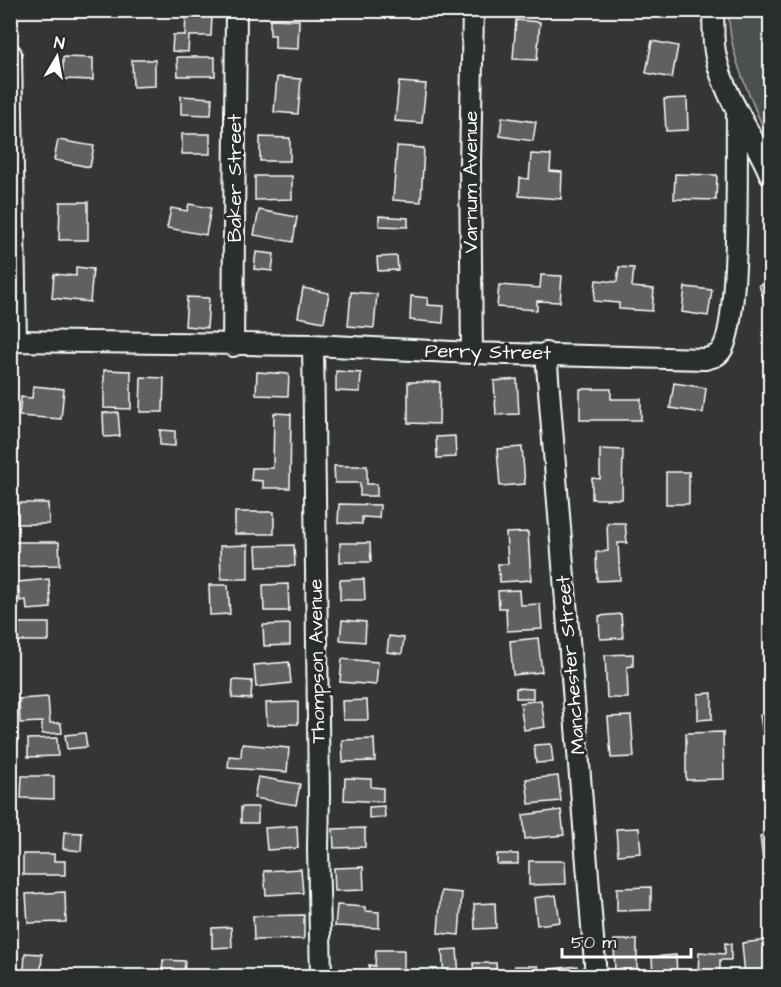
<svg xmlns="http://www.w3.org/2000/svg" width="781" height="987" font-family="'Architects Daughter',sans-serif">
<style>
.green{fill:#4c4f50;stroke:#a6a7a8;stroke-width:1.5}
.building{fill:#5f6162;stroke:#fff;stroke-width:1.5}
.lines{fill:none;stroke-linecap:round;stroke-linejoin:round}
.minor-casing{stroke:#fff;stroke-width:24}
.minor{stroke:#2a2d2e;stroke-width:20}
.labels{text-anchor:middle;dominant-baseline:central;stroke-width:6;stroke-linejoin:round;paint-order:stroke}
.street-label{font-size:20px;fill:#fff;stroke:#2a2d2e}
</style>
<rect width="100%" height="100%" fill="#333536"/>
<filter id="ink" filterUnits="userSpaceOnUse"><feTurbulence type="fractalNoise" baseFrequency=".0167" numOctaves="2"/><feDisplacementMap in="SourceGraphic" scale="12" xChannelSelector="R" yChannelSelector="G"/><feConvolveMatrix kernelMatrix="1 2 1 2 8 2 1 2 1" color-interpolation-filters="sRGB"/></filter>
<g filter="url(#ink)">
<path class="green" d="M729,11H770V144C754,104 727,54 729,11Z"/>
<path class="building" d="M401,10H436V15L401,12Z
M186,15L212,16L211,36H189L188,52L172,51L173,35H185Z
M270,19L299,20L298,49L275,48V35H270Z
M516,20L540,22L537,60L513,59Z
M652,41L678,46L672,78L646,73Z
M63,57L93,58V80L63,79Z
M177,57H215V76H178Z
M132,60H155V86L133,87Z
M277,77L301,79L298,114L274,112Z
M399,82L426,84L422,123L395,121Z
M181,96L212,98L211,115L181,114Z
M687,98L688,130L666,131L664,99Z
M502,117L536,122L533,141L500,136Z
M182,134H210V154H182Z
M260,137L290,138V161H260Z
M58,140L94,146L90,167L54,160Z
M397,146L424,148L421,202L393,200Z
M531,154L551,155L550,171L562,172L561,199L519,196L520,178L529,179Z
M675,174L717,175L716,200L674,199Z
M255,176H292V199L255,200Z
M60,202H88V240H59Z
M189,204L211,208L206,235L167,228L171,208L187,211Z
M259,210L297,217L293,242L254,235Z
M379,216L408,218V227L379,226Z
M256,252L274,254L272,271L254,269Z
M397,256L398,270L378,271L377,257Z
M76,267L93,269L90,302L52,298L54,274L76,276Z
M619,267L634,268L632,287L654,289L652,311L619,309V303L594,301L596,280L617,282Z
M541,275L562,276L560,302L537,301V310L497,307L499,285L540,288Z
M770,281V319L759,285Z
M685,287L712,290L708,316L682,312Z
M303,288L329,293L324,322L298,317Z
M351,292L377,294L374,328L348,326Z
M411,296L428,298L427,305L444,306L443,323L410,320Z
M187,297L209,298L207,328L185,326Z
M104,370L131,371V409L104,408Z
M336,371L361,373L360,392L336,391Z
M257,372L289,374L288,396L256,395Z
M141,377L164,378L163,412H140Z
M517,379L519,414L496,415L494,381Z
M408,382H440L439,424L408,423Z
M674,383L706,388L703,413L670,408Z
M33,386L64,389L61,419L19,416L21,397L32,398Z
M580,389H611V399H641V420H580Z
M118,412L120,436L104,437L103,413Z
M274,413L291,414L290,488H263V481L251,480L252,468H273Z
M160,430L175,431V446L160,445Z
M455,436L456,457L437,458L436,437Z
M522,447L525,484L500,486L497,449Z
M600,449L623,450L622,499H592V478L600,479Z
M334,466H367V484H377V496H360V483H335Z
M666,472H689V504H666Z
M17,503H48L49,524H17Z
M339,504L380,505L379,518L362,517V524L338,523Z
M235,512H274V534H235Z
M607,523H625L627,543H618L620,580L597,581L596,552L608,551Z
M528,532L531,580L500,582L498,564H508L506,533Z
M11,542H59L60,565L12,566Z
M340,543H370L371,562H340Z
M248,545V579H221L220,546Z
M294,545L295,566L257,567L256,546Z
M49,579L51,608L27,610L26,600L20,601L18,582Z
M364,579L365,600H340V580Z
M288,584L289,611H264L263,585Z
M209,585H228L230,614L210,615Z
M519,590L520,605L540,604L542,629L507,631L506,608H499L498,591Z
M764,591H770V631L767,632Z
M621,614L623,638L600,639L599,616Z
M342,620L366,622L365,642L340,640Z
M18,623H49V641H18Z
M290,624V645L264,646L263,625Z
M389,636L404,638L402,654L387,652Z
M538,638L542,672L513,675L510,641Z
M633,654V666L627,667L628,698H607L605,655Z
M342,659L378,662L376,685L340,682Z
M289,662L291,683L256,687L254,665Z
M233,680L252,681L251,699L232,698Z
M516,688L533,689V698H516Z
M712,693V719L698,720V694Z
M48,697L50,723H61L62,733L42,734V722L20,723L19,699Z
M367,700L368,720H343L342,701Z
M541,700L545,727L524,730L520,703Z
M298,702V724L267,725L266,703Z
M770,714V754H766L760,715Z
M631,716L634,757L611,758L608,717Z
M723,732L724,779L686,780V733Z
M85,733L87,747L67,749L65,735Z
M57,738L58,756L28,757V739Z
M374,739L375,761L343,762L342,740Z
M242,744L289,748L287,772L228,768L229,756L241,757Z
M551,744L553,762L536,763L534,745Z
M22,776H54V799L21,798Z
M558,776L561,801L529,804L526,779Z
M258,777L300,784L296,805L254,798Z
M345,778L371,779V787L383,788V802L344,800Z
M384,806L385,817L369,818V807Z
M241,807H258V823H241Z
M561,810L564,835L525,839L523,815Z
M297,826L298,848L267,850L265,828Z
M365,828V847L334,848L333,829Z
M639,828L641,853L618,855L616,829Z
M64,832L82,833L81,851L63,849Z
M770,835V860L763,861L760,836Z
M23,854H54V861H65V875H23Z
M497,854H518V864H497Z
M529,861H565L566,884L529,885Z
M363,867L364,890L335,891L334,868Z
M301,869L303,893L266,895L264,871Z
M764,875H770V899H768Z
M651,887V910L617,911V888Z
M441,891L462,893L459,935L438,933Z
M65,892L66,922L28,923L26,894Z
M556,895L560,922L537,925L534,898Z
M495,903L496,928L475,929L474,904Z
M337,905L365,907V911L379,912V928L335,926Z
M304,915V939L254,940L253,916Z
M231,927L232,947L212,948V928Z
M614,940H637V976H615Z
M767,940L770,976H745L742,943Z
M725,943L731,944V960H720V976H698L699,952L725,954Z
M457,949L459,976H432L444,975L442,950Z
M376,950H404V976H369V965L375,966Z
M25,953L42,954L41,972L24,970Z
M676,955L677,976H653L652,957Z
M163,960L185,961L184,976L162,974Z
M473,963H496L497,976H474Z
M515,966H538L539,976H516Z
M577,966V976H552L551,969Z"/>
<g class="lines">
<g class="minor-casing">
<path id="minor" d="M713,10C714,25 712,42 716,57C725,99 753,134 770,174
M11,54L16,341
M10,341L313,345L472,353L705,359C711,357 717,357 721,351C741,324 736,154 737,111
M313,345L319,794L318,849L321,976
M233,346L236,10
M472,353L470,165L473,10
M546,353L596,976"/>
</g>
<use href="#minor" class="minor"/>
</g>
</g>
<g class="labels">
<g class="street-label">
<text transform="translate(235 178) rotate(-90)">Baker Street</text>
<text transform="translate(471 182) rotate(-90)">Varnum Avenue</text>
<text transform="translate(488 352) rotate(1)">Perry Street</text>
<text transform="translate(317 661) rotate(-91)">Thompson Avenue</text>
<text transform="translate(571 665) rotate(-95)">Manchester Street</text>
</g>
</g>
<rect width="781" height="987" fill="none" stroke="#2a2d2e" stroke-width="36"/>
<rect x="18" y="18" width="745" height="951" fill="none" stroke="#fff" stroke-width="2" filter="url(#ink)"/>
<g transform="translate(57 57) rotate(10)" stroke="#2a2d2e" stroke-width="4.5" paint-order="stroke">
<path d="M0-4.5L10 22L0 15L-10 22Z" fill="#ffffff"/>
<text y="-9" font-size="16" font-weight="bold" text-anchor="middle" fill="#ffffff">N</text>
</g>
<path d="M562 948v9h129v-9" fill="none" stroke="#ffffff" stroke-width="3"/>
<text x="571" y="948" font-size="18" fill="#ffffff" stroke="#2a2d2e" stroke-width="4.5" paint-order="stroke">50 m</text>
</svg>
